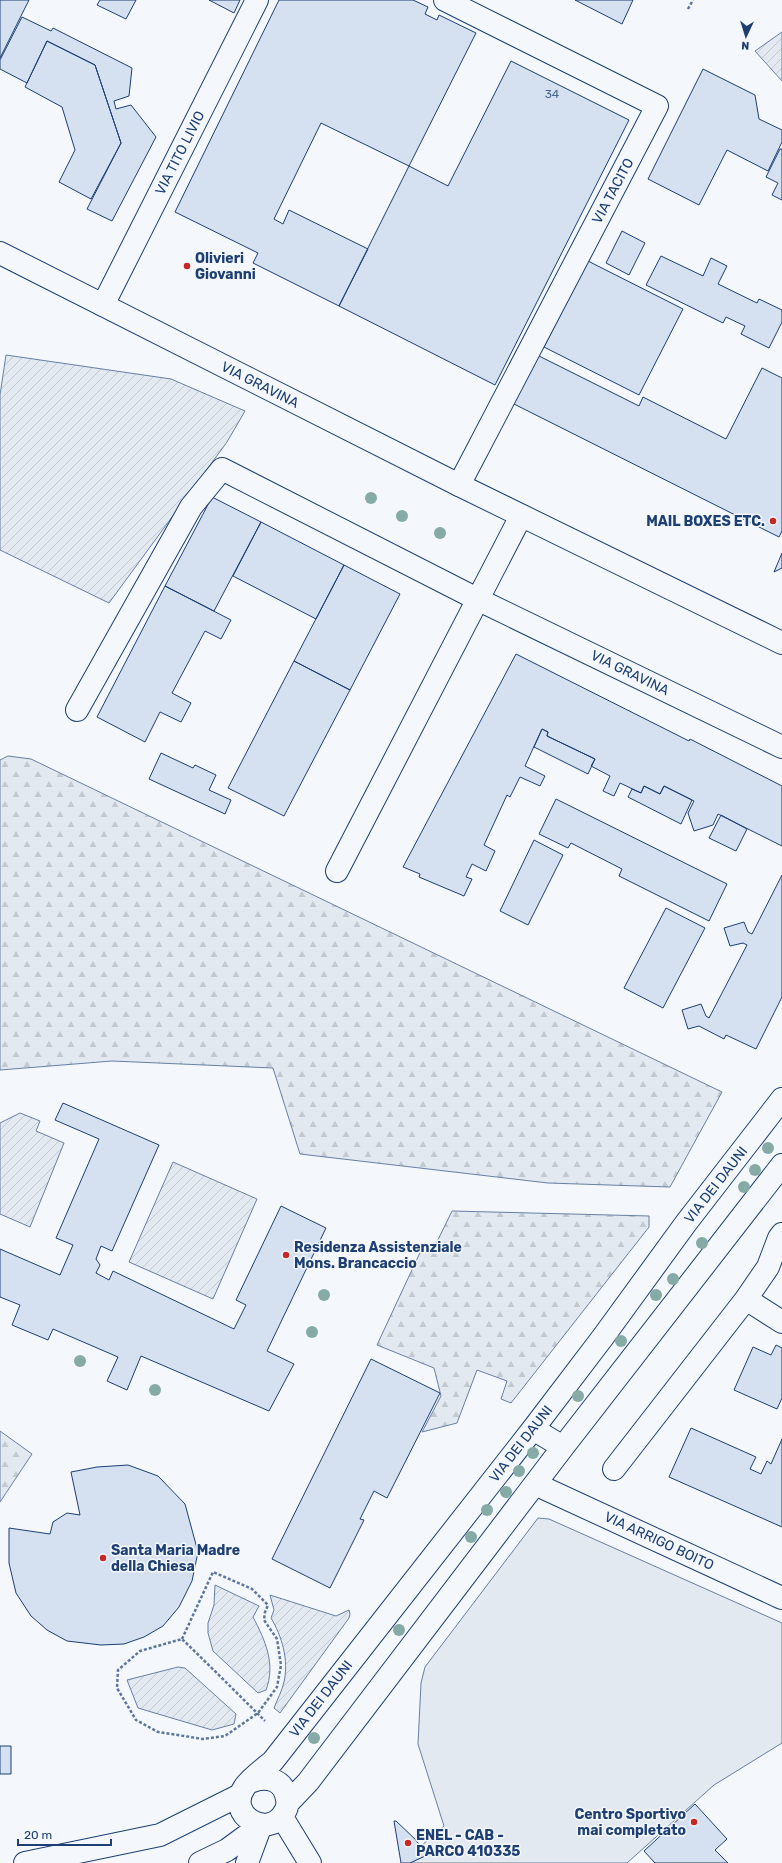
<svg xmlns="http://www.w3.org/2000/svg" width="782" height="1863" font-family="Rubik,sans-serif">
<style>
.green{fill:#e3e9f0;stroke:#687fa3}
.forest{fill:url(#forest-firs);stroke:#687fa3}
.garden{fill:url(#garden-furrows);stroke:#687fa3}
.building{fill:#d5e0f0;stroke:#1d3f73}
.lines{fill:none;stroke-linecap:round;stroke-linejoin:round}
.minor-casing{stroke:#1d3f73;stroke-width:24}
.secondary-casing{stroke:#1d3f73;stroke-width:24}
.path{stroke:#5e769c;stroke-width:2.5;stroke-dasharray:3 2;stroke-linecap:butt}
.minor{stroke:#f4f7fb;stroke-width:22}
.secondary{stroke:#f4f7fb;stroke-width:22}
.tree{fill:#86aba6}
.poi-dot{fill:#c62828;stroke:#f4f7fb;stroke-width:1.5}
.labels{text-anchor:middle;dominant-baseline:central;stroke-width:3;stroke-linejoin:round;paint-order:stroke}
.number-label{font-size:12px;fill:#4b6792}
.street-label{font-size:14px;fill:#1d3f73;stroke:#f4f7fb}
.poi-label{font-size:14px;font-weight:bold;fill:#1d3f73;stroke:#f4f7fb;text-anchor:start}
</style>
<defs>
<pattern id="forest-firs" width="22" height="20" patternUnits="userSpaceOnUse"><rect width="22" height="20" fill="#e3e9f0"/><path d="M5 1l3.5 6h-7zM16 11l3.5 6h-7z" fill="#c2c9d1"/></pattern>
<pattern id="garden-furrows" width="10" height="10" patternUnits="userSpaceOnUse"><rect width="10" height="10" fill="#e3e9f0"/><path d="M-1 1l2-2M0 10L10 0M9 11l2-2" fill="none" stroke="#c2c9d1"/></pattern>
</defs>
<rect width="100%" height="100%" fill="#f4f7fb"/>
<path class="green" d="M538,1518L549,1519L782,1623V1743L714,1785L627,1863H410L427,1855L421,1846L444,1826L418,1744L421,1683L425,1667Z"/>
<path class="forest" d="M8,756L31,759L722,1092L670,1187L548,1183L300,1154L273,1068L112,1061L0,1070V760Z
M452,1211L649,1216V1227L511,1403L501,1399L507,1381L477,1370L457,1423L422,1432L441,1396L434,1368L377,1345L424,1244L434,1248Z
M0,1431L32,1454L0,1502Z"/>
<path class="garden" d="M782,32V81L755,51Z
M6,355L171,379L245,411L227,442L109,603L0,550V395Z
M20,1113L40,1121L36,1131L64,1143L30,1227L0,1214V1123Z
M173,1162L257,1199L213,1299L129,1262Z
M215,1585L259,1606L253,1617C265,1640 276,1664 266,1690L258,1693L213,1651L208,1633V1623L214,1605Z
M270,1595L336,1616L349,1610L350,1614L349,1618L280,1713L274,1708C277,1700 282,1691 284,1682C289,1661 282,1636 271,1618L274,1610Z
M178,1667L185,1668L236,1714L234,1724L212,1730L138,1708L127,1680Z"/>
<path class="building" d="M0,0H29L0,58Z
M100,0H136L126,19L97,5Z
M209,0H240L234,13Z
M279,0H413L428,7L425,14L437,20L439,15L476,33L409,166L321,123L274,219L283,224L289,210L368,249L339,306L253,263L258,253L175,212Z
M575,0H633L622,24Z
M22,17L51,31L53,28L132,68L129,96L114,101L116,109L131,105L156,137L112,221L87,209L121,143L95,65L47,41L27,83L0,69V60Z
M47,41L95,65L121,143L91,199L59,182L75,150L62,107L25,87Z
M511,61L629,120L495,385L339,306L409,166L448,186Z
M703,69L755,95L759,119L782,130V142L768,171L727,150L699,205L648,179Z
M780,149H782V200L772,195L778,183L766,177Z
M622,231L645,243L629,275L606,263Z
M661,256L703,276L711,258L727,266L718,284L757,303L759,299L782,310V322L769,348L741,334L745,326L726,317L723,323L646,285Z
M588,261L683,309L639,395L544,347Z
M537,355L639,406L643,397L726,439L762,368L782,378V531L779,537L512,403Z
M212,497L261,522L214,611L165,586Z
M261,522L344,565L316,619L233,576Z
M782,553V568L774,572Z
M344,565L400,594L350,690L294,661Z
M165,586L231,620L221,639L205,631L172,693L191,703L181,722L160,712L145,742L97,717Z
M516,654L689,741L690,739L782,786V846L718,814L713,825L694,831L688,813L694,801L664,786L660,794L644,786L641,793L620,783L614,796L603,791L610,776L591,766L595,759L547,736L548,732L542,729L525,766L545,776L540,786L520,777L510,797L507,795L484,845L495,851L486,871L472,864L466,877L472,879L464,896L419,877L420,874L403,867Z
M294,661L350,690L284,816L228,788Z
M542,729L548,732L547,736L595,759L588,774L534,747Z
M161,753L193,768L195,765L216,775L209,790L231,800L225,814L149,779Z
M644,786L660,794L664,786L692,800L681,824L628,797L632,789L641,793Z
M556,799L727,884L709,921L619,876L622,869L571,843L568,848L539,834Z
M721,815L747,829L736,851L709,838Z
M534,840L563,855L528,925L500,911Z
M782,875V997L756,1049L726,1035L724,1039L699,1026L688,1029L682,1010L701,1004L706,1016L709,1018L747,945L743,943L730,946L724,928L744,922L748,932L752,934Z
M666,908L705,928L663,1008L624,988Z
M63,1103L159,1145L112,1251L101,1246L96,1259L100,1265L96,1273L109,1280L113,1271L234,1329L246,1305L236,1300L281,1206L326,1228L267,1351L294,1364L269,1411L141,1356L127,1390L107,1381L118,1357L53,1329L48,1340L12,1325L20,1305L0,1297V1249L60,1275L73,1245L56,1238L99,1139L55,1120Z
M776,1345L782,1348V1398L777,1409L734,1390L753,1347L771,1355Z
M371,1359L440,1393L387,1498L374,1491L360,1519L364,1520L330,1588L272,1559Z
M691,1428L756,1457L750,1469L761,1474L767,1461L771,1464L782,1439V1527L669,1477Z
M128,1465L158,1476L185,1504L198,1552L192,1581L179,1607L163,1626L144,1637L124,1644L101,1645L67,1641L47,1630L31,1616L16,1593L9,1563V1528L50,1534L53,1522L67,1513L80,1515L71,1472L97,1467Z
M0,1746H11V1774H0Z
M695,1804L727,1839L715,1850L728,1863H655L644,1851Z
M394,1821H396L415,1839L427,1855L410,1863H401Z"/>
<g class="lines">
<g class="minor-casing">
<path id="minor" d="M445,0L657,106L459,485
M103,305L257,0
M77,710L191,507L222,469L477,599L782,747
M337,871L521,516
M746,1299L782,1322
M533,1429L563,1447
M614,1469L746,1299L768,1267L779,1238L782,1234
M535,1484L782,1598
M250,1782C266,1775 284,1779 287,1799C288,1804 287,1809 284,1813C268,1840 226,1815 244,1788C250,1778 264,1769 273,1761L533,1429L603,1337L686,1223L782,1099
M288,1803L308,1782L563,1447L782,1165
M282,1817L310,1863
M25,1863L160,1835L240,1795
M200,1863L227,1850L261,1825
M247,1863L261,1825"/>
</g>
<g class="secondary-casing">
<path id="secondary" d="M0,253L459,485L782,643"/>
</g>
<path class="path" d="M688,9L693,0
M182,1639L213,1572L252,1589L268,1605L265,1612L264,1620L277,1639L281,1665L277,1687L258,1713L225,1736L203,1739L158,1732L136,1720L117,1688L118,1670L140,1651L182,1639C210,1666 238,1694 265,1721"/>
<use href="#minor" class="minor"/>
<use href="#secondary" class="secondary"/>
</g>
<g class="tree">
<circle cx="371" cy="498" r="6"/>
<circle cx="402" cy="516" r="6"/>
<circle cx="440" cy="533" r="6"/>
<circle cx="768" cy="1148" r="6"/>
<circle cx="755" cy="1170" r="6"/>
<circle cx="744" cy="1187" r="6"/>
<circle cx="702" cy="1243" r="6"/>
<circle cx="673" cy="1279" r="6"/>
<circle cx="324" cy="1295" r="6"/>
<circle cx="656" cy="1295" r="6"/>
<circle cx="312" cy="1332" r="6"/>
<circle cx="621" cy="1341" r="6"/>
<circle cx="80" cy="1361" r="6"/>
<circle cx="155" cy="1390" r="6"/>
<circle cx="578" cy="1396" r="6"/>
<circle cx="533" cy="1453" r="6"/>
<circle cx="519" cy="1471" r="6"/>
<circle cx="506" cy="1492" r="6"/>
<circle cx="487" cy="1510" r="6"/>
<circle cx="471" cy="1537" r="6"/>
<circle cx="399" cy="1630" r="6"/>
<circle cx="314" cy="1738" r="6"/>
</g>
<g class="poi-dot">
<circle cx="187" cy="266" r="4"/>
<circle cx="773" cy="521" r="4"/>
<circle cx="286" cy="1255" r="4"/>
<circle cx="103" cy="1558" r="4"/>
<circle cx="694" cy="1822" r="4"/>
<circle cx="408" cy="1843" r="4"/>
</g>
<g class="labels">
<g class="number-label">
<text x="552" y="94">34</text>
</g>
<g class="street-label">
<text transform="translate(180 153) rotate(-63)">VIA TITO LIVIO</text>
<text transform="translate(613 191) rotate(-62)">VIA TACITO</text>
<text transform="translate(260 385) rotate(27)">VIA GRAVINA</text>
<text transform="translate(630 673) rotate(26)">VIA GRAVINA</text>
<text transform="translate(716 1185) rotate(-52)">VIA DEI DAUNI</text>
<text transform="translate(521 1444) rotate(-52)">VIA DEI DAUNI</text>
<text transform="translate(659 1541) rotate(25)">VIA ARRIGO BOITO</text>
<text transform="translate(321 1699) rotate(-52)">VIA DEI DAUNI</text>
</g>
<g class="poi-label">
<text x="195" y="258">Olivieri<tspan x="195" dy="16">Giovanni</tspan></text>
<text x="765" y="521" text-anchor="end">MAIL BOXES ETC.</text>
<text x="294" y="1247">Residenza Assistenziale<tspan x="294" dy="16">Mons. Brancaccio</tspan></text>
<text x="111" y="1550">Santa Maria Madre<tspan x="111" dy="16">della Chiesa</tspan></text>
<text x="686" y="1814" text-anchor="end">Centro Sportivo<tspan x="686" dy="16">mai completato</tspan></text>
<text x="416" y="1835">ENEL - CAB -<tspan x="416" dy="16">PARCO 410335</tspan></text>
</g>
</g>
<g transform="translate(746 36) rotate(184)" stroke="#f4f7fb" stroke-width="3" paint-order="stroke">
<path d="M0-3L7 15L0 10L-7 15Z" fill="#1d3f73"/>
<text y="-6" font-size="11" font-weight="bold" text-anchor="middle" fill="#1d3f73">N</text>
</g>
<path d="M18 1839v6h93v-6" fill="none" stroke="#1d3f73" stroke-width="2"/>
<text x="24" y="1839" font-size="12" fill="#1d3f73" stroke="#f4f7fb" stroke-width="3" paint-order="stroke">20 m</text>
</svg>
